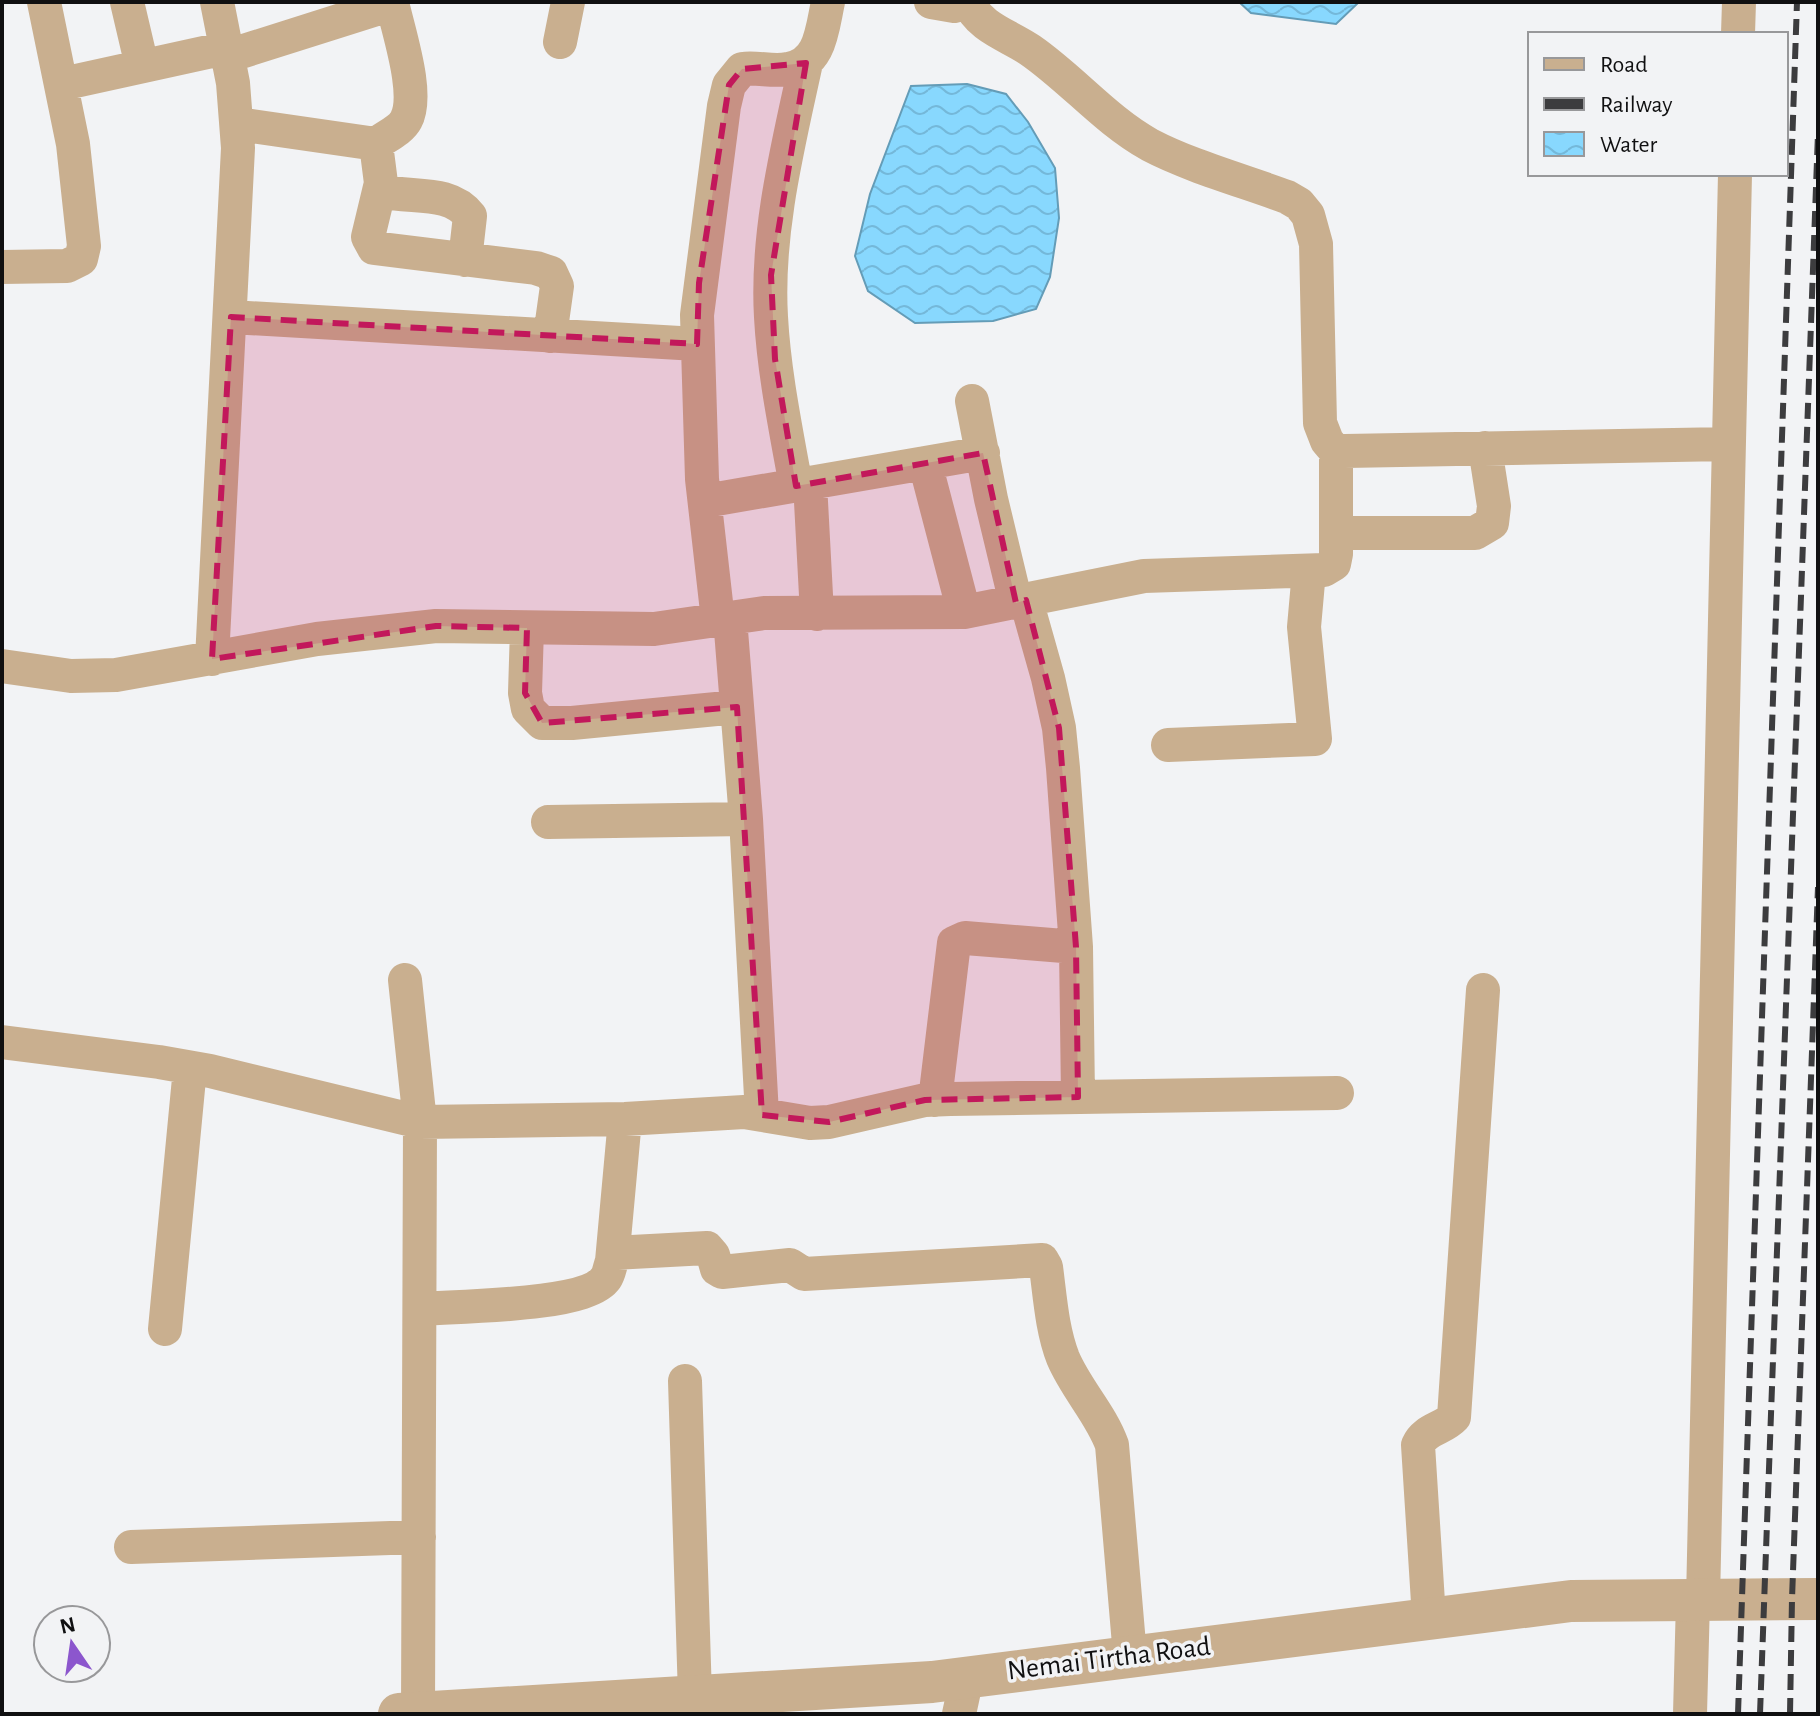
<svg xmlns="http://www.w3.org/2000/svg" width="1820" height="1716" font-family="'Alegreya Sans',sans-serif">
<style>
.water{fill:url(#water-waves);stroke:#649cb7;stroke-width:2}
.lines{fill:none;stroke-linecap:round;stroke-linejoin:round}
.minor{stroke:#c9af8f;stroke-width:34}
.tertiary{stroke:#c9af8f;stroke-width:42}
.rail{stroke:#3c3c3e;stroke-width:6;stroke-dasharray:16 8;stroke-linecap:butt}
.marked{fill:#c2185b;fill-opacity:0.2;stroke:#c2185b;stroke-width:6;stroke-dasharray:16 10;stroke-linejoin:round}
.labels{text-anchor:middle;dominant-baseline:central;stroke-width:7;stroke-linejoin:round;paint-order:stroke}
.street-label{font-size:28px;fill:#101011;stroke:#f2f3f5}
</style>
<defs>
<pattern id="water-waves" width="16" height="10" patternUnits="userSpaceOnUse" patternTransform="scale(2)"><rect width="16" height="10" fill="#88d8fe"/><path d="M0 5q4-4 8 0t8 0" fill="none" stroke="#74b8d9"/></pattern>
</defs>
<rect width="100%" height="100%" fill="#f2f3f5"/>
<path class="water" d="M1239,2H1359L1336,24L1251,13Z
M967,84L1006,94L1028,122L1055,168L1059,218L1050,277L1036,309L993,321L915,323L868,291L855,256L870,194L911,86Z"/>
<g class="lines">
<path class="minor" d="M127,2L142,66
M931,2L954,6L969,2
M969,2C978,27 1010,36 1030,50C1072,79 1105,120 1150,145C1190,166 1244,181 1287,197L1299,204L1308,215L1316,244L1320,423L1327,441L1338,454
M1738,34L1739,2
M560,42L568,2
M228,56L392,4
M62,84L226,48
M237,124L376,144L382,191C411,199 449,189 470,216L465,260
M376,144C385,137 401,130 406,120C420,94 398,31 392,2
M380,187L368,237L374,248L536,268L551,273L557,286L550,336
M2,267L67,266L81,259L84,246L73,144L44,2
M231,317L697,344
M972,401L991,499L1016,603
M925,463L964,612
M810,483L817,614
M796,486C786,430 774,373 771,317C766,232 788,146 806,63
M705,501L983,453
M1336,533H1475L1492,523L1494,506L1485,448
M1026,600L1048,678L1059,728L1063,768L1076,947L1078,1097
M730,618L746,819L762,1115
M718,620L702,479L697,315L724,106L729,85L742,69C758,67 773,72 788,69C821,64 822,29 828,2
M527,628L525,693L528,709L542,723H572L737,707
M212,659L238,148L233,83L217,2
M2,666L71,676L116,675L317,639L436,626L654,629L764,613L964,612L1144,576L1324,570L1334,564L1336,554V460L1338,454L1345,451L1728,444
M1168,745L1315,739L1304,627L1309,571
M548,822L746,819
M405,980L420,1122L418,1714
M2,1042L159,1062L210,1071L420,1122L625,1119L744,1112L810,1123L829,1122L925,1100L950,1099L1337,1093
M935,1100L954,943L965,938L1076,947
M613,1253L707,1248L713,1255L717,1269L722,1272L790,1265L804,1274L1042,1260L1046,1267C1050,1297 1052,1330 1063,1358C1076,1389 1101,1414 1112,1445L1130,1656
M420,1309C455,1306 587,1307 606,1278C609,1274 610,1266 612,1261L625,1119
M165,1329L190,1068
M685,1381L695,1696
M131,1547L419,1537
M1703,1600L1735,174
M1429,1618L1418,1445C1425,1429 1443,1429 1454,1417L1483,990
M959,1714L967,1677
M1690,1714L1693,1600"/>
<path class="tertiary" d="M399,1714L932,1682L1571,1601L1818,1599"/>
<path class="rail" d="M1738,1714L1797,2
M1760,1714L1818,133
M1790,1714L1792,1599L1818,887"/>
</g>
<path class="marked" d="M806,63L771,275L775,359L796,486L983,453L1016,603L1026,600L1059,728L1076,947L1078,1097L925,1100L829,1122L762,1115L737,707L542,723L525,693L527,628L436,626L212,659L231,317L697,344L699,283L729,85L742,69Z"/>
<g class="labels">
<g class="street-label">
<text transform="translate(1109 1659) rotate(-7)">Nemai Tirtha Road</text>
</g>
</g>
<rect width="1820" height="1716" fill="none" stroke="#101011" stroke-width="8"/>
<rect x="1528" y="32" width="260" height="144" fill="#f2f3f5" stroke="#98989a" stroke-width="2"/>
<rect x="1544" y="58" width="40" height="12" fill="#c9af8f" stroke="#98989a" stroke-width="2"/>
<text x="1600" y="72" font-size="24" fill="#101011">Road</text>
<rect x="1544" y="98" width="40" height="12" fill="#3c3c3e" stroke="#98989a" stroke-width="2"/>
<text x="1600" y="112" font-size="24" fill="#101011">Railway</text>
<rect x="1544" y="132" width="40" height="24" fill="url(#water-waves)" stroke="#98989a" stroke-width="2"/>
<text x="1600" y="152" font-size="24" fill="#101011">Water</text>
<g transform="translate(72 1644) rotate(347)"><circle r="38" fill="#f2f3f5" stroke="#98989a" stroke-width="2"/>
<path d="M0-6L14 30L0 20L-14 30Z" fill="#8c56cd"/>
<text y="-12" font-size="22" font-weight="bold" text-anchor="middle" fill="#101011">N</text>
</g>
</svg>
